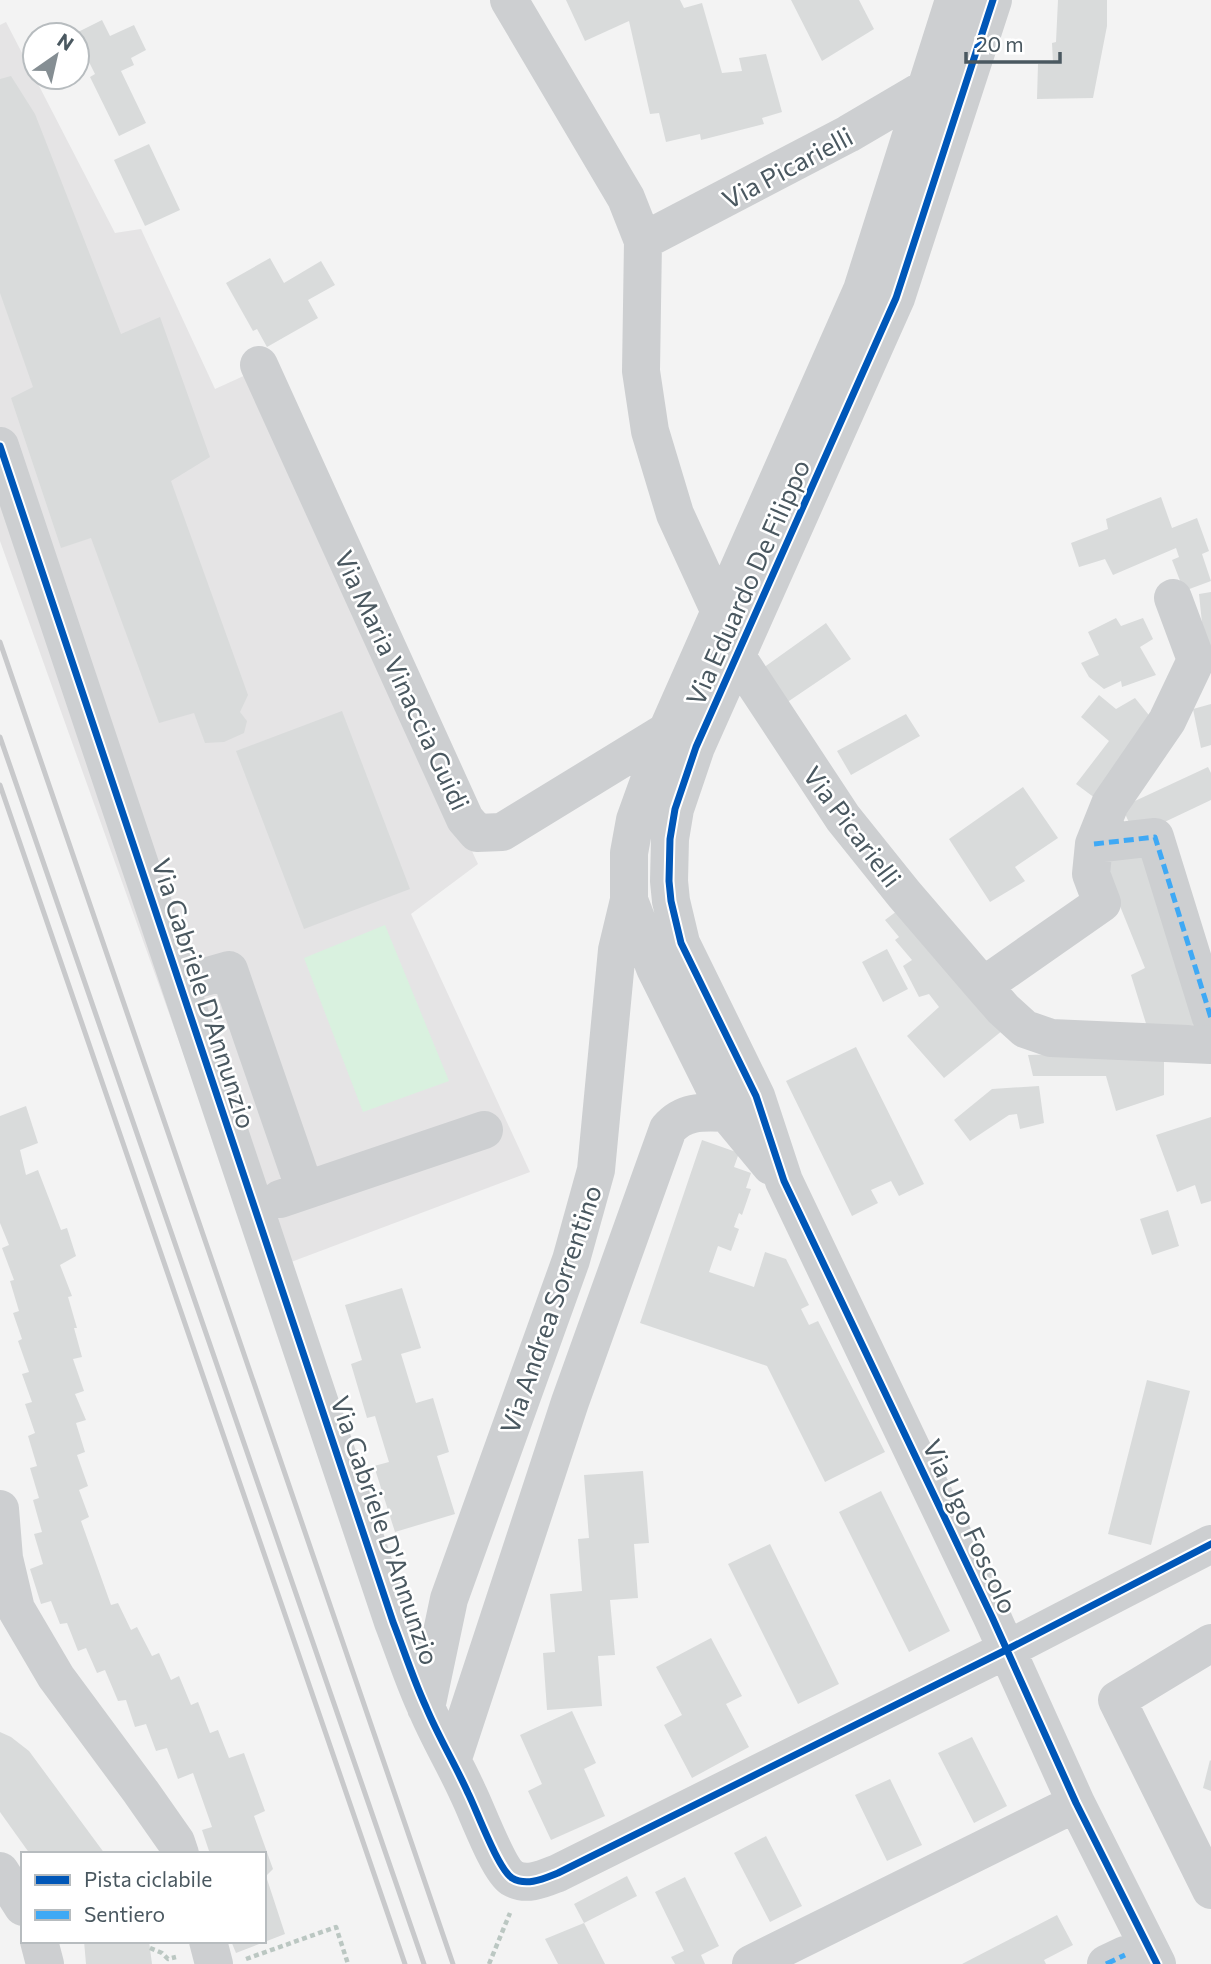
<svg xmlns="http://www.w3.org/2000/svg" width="1211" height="1964" font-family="Commissioner,sans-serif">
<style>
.education{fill:#e5e4e5}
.green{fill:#d9f1df}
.building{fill:#d9dbdb}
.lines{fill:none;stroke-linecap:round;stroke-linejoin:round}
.path{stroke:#bbc7c2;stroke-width:4.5;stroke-dasharray:5 3.5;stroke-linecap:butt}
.minor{stroke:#cdcfd1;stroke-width:38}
.rail{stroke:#c8c9cb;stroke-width:5}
.quiet{stroke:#3fa9f5;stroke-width:5;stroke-dasharray:10 5;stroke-linecap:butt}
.cycleway-casing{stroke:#fff;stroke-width:11}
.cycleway{stroke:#0057b8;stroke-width:7}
.labels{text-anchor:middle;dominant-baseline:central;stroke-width:5;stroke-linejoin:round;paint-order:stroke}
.street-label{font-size:26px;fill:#4a5860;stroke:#fff}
</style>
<rect width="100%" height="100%" fill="#f3f3f3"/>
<path class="education" d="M6,22L115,233L141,229L215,389L248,374L478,864L411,914L530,1172L262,1273L0,541V25Z"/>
<path class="green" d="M385,925L449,1081L363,1112L304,958Z"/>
<path class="building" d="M566,0H680L684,8L702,3L722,73L742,71L739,58L766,54L782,112L762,118L764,124L701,140L700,134L666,142L659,113L650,114L629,21L585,41Z
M791,0H859L874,29L822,61Z
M1058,0H1107V26L1093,98L1037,99L1038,64L1053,63L1052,43L1056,42Z
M102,20L110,36L134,25L146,50L131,58L134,65L121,71L146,123L119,136L90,77L95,74L87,58L82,61L77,51V35H72Z
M11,76L35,114L121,334L160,317L210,457L171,481L248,695L240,712L247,721L244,733L224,742L205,743L194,713L159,723L91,538L61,548L11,398L33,387L0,293V79Z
M149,144L180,210L145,226L114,160Z
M270,258L284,283L321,261L335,285L308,300L318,318L267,347L257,329L253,331L226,283Z
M1161,497L1172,528L1197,518L1209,551L1202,554L1211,581L1184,591L1172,560L1179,557L1176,548L1113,575L1105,559L1079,567L1071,543L1108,529L1106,519Z
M1211,592V661H1206L1199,594Z
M1116,618L1121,626L1143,618L1153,639L1140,647L1156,675L1122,687L1121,681L1104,689L1089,677L1081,663L1099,655L1088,632Z
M826,623L851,659L786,703L763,668Z
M1099,695L1116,709L1135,698L1161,730L1103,804L1076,784L1109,741L1081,717Z
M1211,704V745L1201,748L1193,709Z
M342,711L410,889L304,929L236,751Z
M906,714L920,736L851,775L837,751Z
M1208,767L1211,773V800L1135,836L1122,807Z
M1023,787L1058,838L1015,867L1025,881L990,902L949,839Z
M1143,840L1209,1023L1148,1030L1131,975L1145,968L1101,859Z
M901,908L1008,1026L944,1078L907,1036L939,1007L929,994L919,997L903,966L912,960L895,940L899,937L885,920Z
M887,949L908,989L883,1002L862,962Z
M856,1047L924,1184L899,1196L891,1181L871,1190L878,1203L852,1216L786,1081Z
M1164,1051V1095L1116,1111L1106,1076H1033L1028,1055Z
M1039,1086L1044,1123L1020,1129L1017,1114L1009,1115L970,1141L954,1120L992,1089Z
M26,1106L38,1143L20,1150L26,1175L38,1170L61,1230L67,1228L76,1256L60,1265L72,1296L68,1297L77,1328H74L82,1357L73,1359L84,1391L75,1394L86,1420L76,1423L85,1452L77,1455L88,1486L79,1490L89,1517L81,1521L111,1605L118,1603L131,1630L137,1627L152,1656L159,1653L171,1680L179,1676L191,1705L198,1702L210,1733L218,1730L229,1758L244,1753L265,1811L254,1816L273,1869L266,1876L285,1934L236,1953L231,1941H264V1854H210L202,1830L212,1827L193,1773L178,1779L167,1748L156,1751L146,1724L135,1727L126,1700L118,1701L105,1670L97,1673L86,1648L78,1651L67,1623L60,1624L51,1601L41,1604L30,1569L43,1564L34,1534L42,1532L33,1500L39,1498L30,1468L37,1466L28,1436L35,1433L25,1404L32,1402L22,1374L29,1372L18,1341L22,1339L13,1313L19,1311L10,1281L14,1280L2,1248L9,1245L0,1223V1116Z
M1211,1117V1201L1201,1204L1195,1185L1177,1192L1156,1135Z
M702,1140L739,1153L734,1167L751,1173L746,1188L751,1189L742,1215L739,1213L734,1227L739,1229L731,1251L718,1246L709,1272L754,1287L765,1252L786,1259L809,1305L801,1309L809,1325L818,1321L885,1452L825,1482L767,1366L640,1323Z
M1168,1210L1179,1246L1152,1255L1140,1219Z
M402,1288L421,1348L401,1354L416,1403L433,1398L449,1452L437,1456L455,1514L395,1532L374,1466L389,1462L375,1416L367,1418L351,1364L362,1360L345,1305Z
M1147,1380L1190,1391L1151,1545L1108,1534Z
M643,1471L649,1543L634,1544L638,1598L610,1600L615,1655L598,1656L602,1706L547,1710L543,1653L555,1652L550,1594L582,1591L578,1539L589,1538L584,1475Z
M881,1491L950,1631L909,1652L839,1512Z
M770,1544L839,1684L798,1704L728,1564Z
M711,1638L742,1696L726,1704L749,1747L692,1778L664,1725L682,1715L656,1667Z
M572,1711L596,1763L584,1769L605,1816L551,1840L528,1791L542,1784L520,1735Z
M0,1732L11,1737L29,1751L105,1854H30L0,1812Z
M972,1737L1007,1806L974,1823L938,1753Z
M1210,1760L1211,1761V1791L1203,1788Z
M890,1779L922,1845L887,1861L855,1795Z
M766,1836L802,1906L770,1922L734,1853Z
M627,1876L637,1896L584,1923L605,1964H558L545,1939L584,1923L574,1904Z
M685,1877L719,1946L701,1955L705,1964H675L671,1957L684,1951L655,1892Z
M1057,1915L1073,1945L1044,1960L1046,1964H962Z
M84,1941H149L152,1964H86Z"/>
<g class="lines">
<path class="path" d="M150,1948L162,1953L168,1959L176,1957
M246,1959L336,1927L348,1964
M489,1964L510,1913"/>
<path class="minor" d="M509,0L626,198L643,241L641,371L650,431L675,514L720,612
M993,0L896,298L696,747L675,809L670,839L669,881L671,901L681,943L756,1096L784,1181L992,1617L1076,1803L1157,1964
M643,241L848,134L928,87
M259,365L465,819L477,833L502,832L667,731
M0,446L393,1622C404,1650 413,1679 426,1707C438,1736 455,1764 468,1793C477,1811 498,1869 512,1878C527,1887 545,1878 558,1873L1006,1650L1211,1544
M737,657L843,818L904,894L983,986L1003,1009L1025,1029L1051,1038L1211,1045
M1094,844L1155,837L1211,1018
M180,984L229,970L305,1190
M983,986L1102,903L1091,874L1094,844L1110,804L1167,721L1196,660L1173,598
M771,1166L727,1113L655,968L629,900V853L635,820L667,731L862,290L954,0
M280,1199L484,1130
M0,1509L4,1558L16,1609L56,1677L141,1792L176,1842L180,1854
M1211,1643L1117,1700L1211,1890
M426,1708L449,1599L571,1260L596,1170L617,950L629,900
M453,1758L570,1402L668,1129C684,1110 704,1112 727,1113
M0,1871L23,1907
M39,1941L45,1964
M208,1941L214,1964
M751,1964L1076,1803
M1106,1964L1125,1955"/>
<path class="rail" d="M0,642L453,1964
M0,737L424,1964
M0,785L405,1964"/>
<path class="quiet" d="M1094,844L1155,837L1211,1018
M1106,1964L1125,1955"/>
<g class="cycleway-casing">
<path id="cycleway" d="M993,0L896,298L696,747L675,809L670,839L669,881L671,901L681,943L756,1096L784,1181L992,1617L1076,1803L1157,1964
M0,446L393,1622C404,1650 413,1679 426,1707C438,1736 455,1764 468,1793C477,1811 498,1869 512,1878C527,1887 545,1878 558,1873L1006,1650L1211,1544"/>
</g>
<use href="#cycleway" class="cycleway"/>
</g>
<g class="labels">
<g class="street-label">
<text transform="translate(787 167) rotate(-28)">Via Picarielli</text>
<text transform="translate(747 582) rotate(-66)">Via Eduardo De Filippo</text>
<text transform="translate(403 680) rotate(65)">Via Maria Vinaccia Guidi</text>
<text transform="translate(853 826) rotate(53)">Via Picarielli</text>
<text transform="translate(205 993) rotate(72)">Via Gabriele D'Annunzio</text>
<text transform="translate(550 1309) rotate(-71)">Via Andrea Sorrentino</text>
<text transform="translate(971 1526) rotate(65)">Via Ugo Foscolo</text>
<text transform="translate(386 1530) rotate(71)">Via Gabriele D'Annunzio</text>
</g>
</g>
<rect x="21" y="1852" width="245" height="91" fill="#ffffff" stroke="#b7bcbf" stroke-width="2"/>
<rect x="35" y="1875" width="35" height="10" fill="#0057b8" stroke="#b7bcbf" stroke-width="2"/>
<text x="84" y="1887" font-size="21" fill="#4a5860">Pista ciclabile</text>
<rect x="35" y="1910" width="35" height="10" fill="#3fa9f5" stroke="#b7bcbf" stroke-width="2"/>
<text x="84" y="1922" font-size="21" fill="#4a5860">Sentiero</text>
<g transform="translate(56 56) rotate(34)"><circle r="33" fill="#ffffff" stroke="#b7bcbf" stroke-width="2"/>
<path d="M0-5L12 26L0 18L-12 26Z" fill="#858e93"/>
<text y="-10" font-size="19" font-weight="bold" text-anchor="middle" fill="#4a5860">N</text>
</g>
<path d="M966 52v10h94v-10" fill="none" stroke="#4a5860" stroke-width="3.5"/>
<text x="976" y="52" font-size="21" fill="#4a5860" stroke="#ffffff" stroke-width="5" paint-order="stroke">20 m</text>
</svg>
